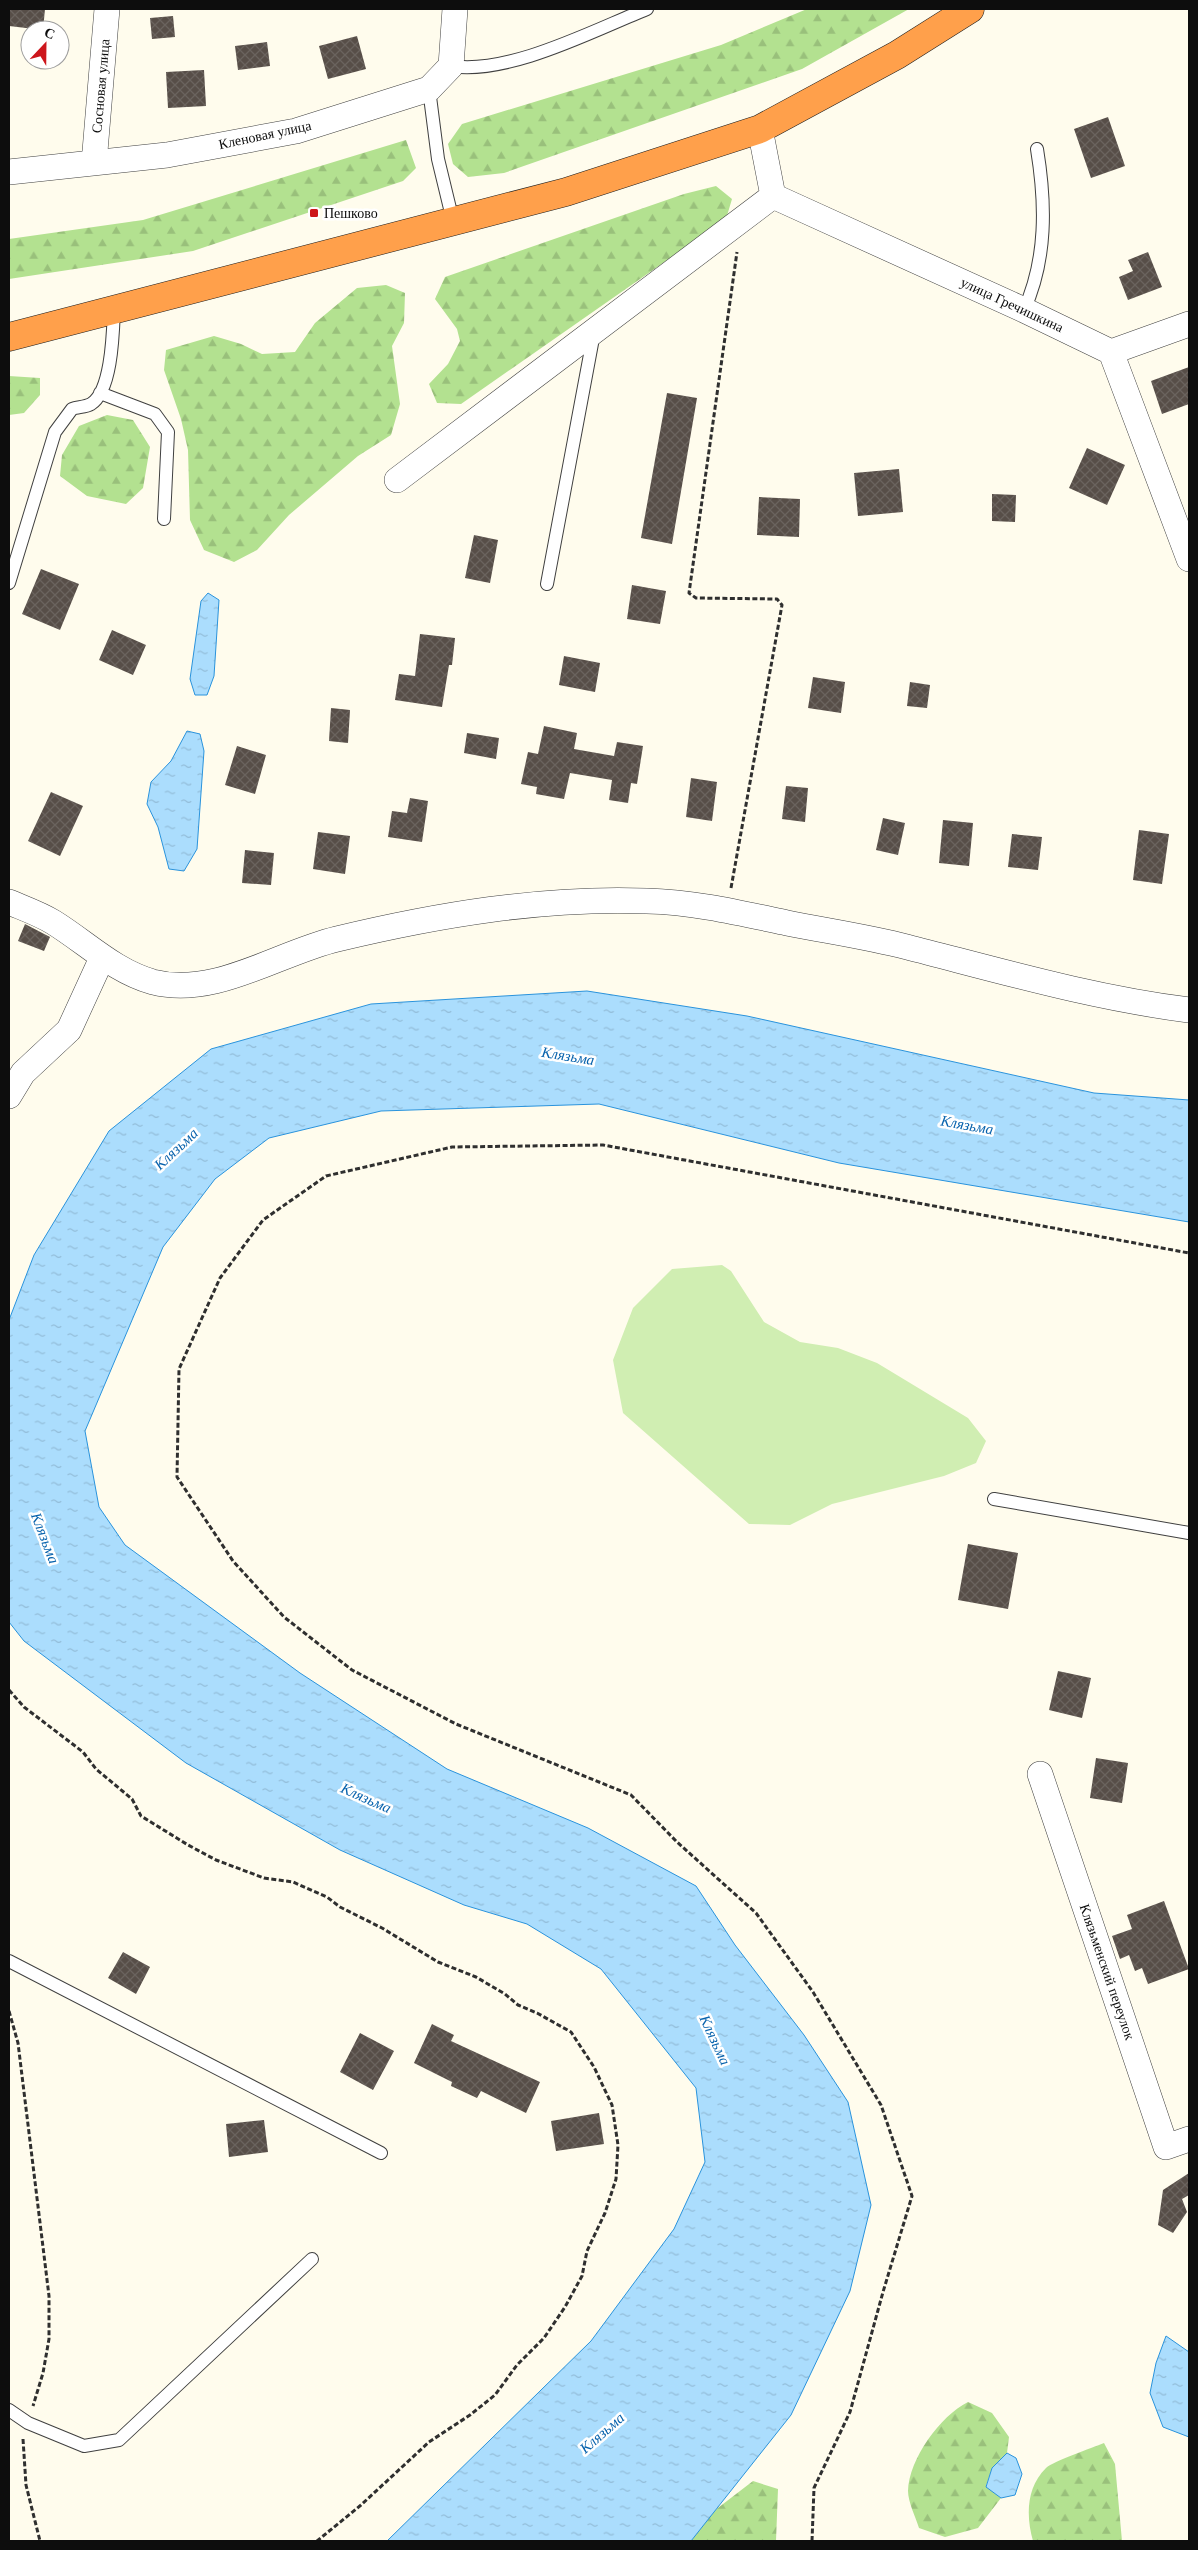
<svg xmlns="http://www.w3.org/2000/svg" width="1198" height="2550" font-family="Georgia,serif">
<style>
.grass{fill:#d0eeb2}
.forest{fill:url(#forest-firs)}
.water{fill:url(#water-ripples);stroke:#2a93dc}
.building{fill:url(#building-cross-hatch)}
.lines{fill:none;stroke-linecap:round;stroke-linejoin:round}
.lane-casing{stroke:#404040;stroke-width:14}
.street-casing{stroke:#404040;stroke-width:26}
.highway-casing{stroke:#1e1e1e;stroke-width:29}
.path{stroke:#2f2f2f;stroke-width:3;stroke-dasharray:5 2.5;stroke-linecap:butt}
.lane{stroke:#fff;stroke-width:12}
.street{stroke:#fff;stroke-width:25}
.highway{stroke:#ffa04b;stroke-width:28}
.poi-dot{fill:#cd161c;stroke:#fff;stroke-width:2}
.labels{text-anchor:middle;dominant-baseline:central;stroke-width:5;stroke-linejoin:round;paint-order:stroke}
.street-label{font-size:14px;fill:#0d0d0d;stroke:#fff}
.poi-label{font-size:14px;fill:#0d0d0d;stroke:#fff;text-anchor:start}
.water-label{font-size:15px;font-style:italic;fill:#0863ad;stroke:#fff}
</style>
<defs>
<pattern id="forest-firs" width="22" height="20" patternUnits="userSpaceOnUse" patternTransform="scale(1.25)"><rect width="22" height="20" fill="#b3e190"/><path d="M5 1l3.5 6h-7zM16 11l3.5 6h-7z" fill="#99c07b"/></pattern>
<pattern id="water-ripples" width="26" height="14" patternUnits="userSpaceOnUse" patternTransform="scale(1.25)"><rect width="26" height="14" fill="#abddfd"/><path d="M2 4q2-2 4 0t4 0M15 11q2-2 4 0t4 0" fill="none" stroke="#92bcd8"/></pattern>
<pattern id="building-cross-hatch" width="8" height="8" patternUnits="userSpaceOnUse" patternTransform="scale(1.25)"><rect width="8" height="8" fill="#574e48"/><path d="M0 0l8 8M0 8l8-8" fill="none" stroke="#6a635e"/></pattern>
</defs>
<rect width="100%" height="100%" fill="#fffced"/>
<path class="grass" d="M722,1265L731,1271L764,1322L800,1342L838,1348L877,1363L968,1418L986,1441L976,1463L944,1476L832,1504L790,1525L749,1524L623,1413L613,1360L633,1308L672,1269Z"/>
<path class="forest" d="M807,9H909L802,69L504,173L468,177L453,164L448,144L462,124L721,45Z
M406,140L416,168L403,181L193,251L9,279V239L143,220Z
M716,186L732,199L726,219L461,404L437,403L429,384L448,364L460,341L457,329L435,299L445,277L684,194Z
M386,285L405,293L404,323L392,346L400,404L391,435L358,456L289,515L257,550L234,562L204,550L190,520L188,450L181,419L164,370L166,350L214,336L241,344L262,354L295,352L315,323L357,288Z
M9,376L40,378V395L24,413L9,415Z
M107,415L133,420L150,447L143,488L126,504L87,496L60,476L62,455L79,426Z
M968,2402L992,2413L1009,2437L1007,2453L992,2468L986,2486L1001,2498L978,2528L945,2537L919,2528C916,2518 908,2502 908,2491C909,2459 940,2416 968,2402Z
M1104,2443L1115,2464L1122,2541H1033C1026,2516 1026,2488 1046,2468C1054,2461 1092,2448 1104,2443Z
M753,2481L778,2489L776,2541H691L710,2514Z"/>
<path class="water" d="M208,593L219,600L214,676L207,695H195L190,679L201,601Z
M187,731L200,734L204,751L197,849L184,871L169,869L158,827L147,804L151,782L171,761Z
M587,991L747,1016L1094,1093L1189,1100V1222L839,1163L599,1104L381,1111L269,1138L215,1179L163,1247L85,1431L99,1507L125,1545L300,1673L447,1769L588,1828L696,1886L735,1945L804,2035L848,2102L871,2205L850,2291L791,2415L691,2541H387L591,2341L674,2229L705,2162L696,2088L601,1969L527,1924L464,1905L340,1850L186,1763L24,1641L9,1622V1320L34,1255L109,1131L211,1049L371,1004Z
M1166,2336L1189,2352V2437L1163,2427L1150,2393L1156,2363Z
M1007,2453L1016,2458L1022,2474L1015,2495L1001,2498L986,2487L992,2468Z"/>
<path class="building" d="M10,9H45L43,30L9,26Z
M173,16L175,37L152,39L150,18Z
M357,36L366,69L328,79L319,46Z
M267,42L270,66L238,70L235,46Z
M204,70L206,106L168,108L166,72Z
M1108,117L1125,166L1091,178L1074,129Z
M1148,252L1162,287L1128,300L1119,277L1133,271L1128,260Z
M1189,367V404L1162,414L1151,381Z
M667,393L697,398L672,544L641,538Z
M1087,448L1125,465L1107,505L1069,488Z
M899,469L903,512L858,516L854,473Z
M992,494L1016,495L1015,522L992,521Z
M759,497L800,499L799,537L757,535Z
M474,535L498,540L490,583L465,578Z
M41,569L79,584L60,630L22,614Z
M632,585L666,591L660,624L627,619Z
M112,630L146,645L133,675L99,660Z
M420,634L455,638L452,665H449L442,707L395,700L399,674L415,676Z
M564,656L600,663L595,692L559,685Z
M813,677L845,682L841,713L808,708Z
M910,682L930,685L927,708L907,706Z
M331,708L350,710L348,743L329,741Z
M544,726L577,733L574,749L614,756L617,742L643,746L637,784L631,783L628,803L609,800L612,780L570,773L564,799L536,794L537,787L521,784L528,752L538,754Z
M467,733L499,738L496,759L464,753Z
M237,746L266,755L255,794L225,785Z
M691,778L717,782L712,821L686,817Z
M786,786L808,788L805,822L782,819Z
M51,792L83,806L60,856L28,841Z
M410,798L428,801L422,842L388,837L392,811L407,813Z
M883,818L905,823L898,855L876,850Z
M943,820L973,823L969,866L939,863Z
M1139,830L1169,834L1162,884L1133,880Z
M318,832L350,836L345,874L313,869Z
M1012,834L1042,837L1038,870L1008,867Z
M245,850L274,853L271,885L242,883Z
M25,924L50,937L44,951L18,941Z
M968,1544L1018,1553L1008,1609L958,1600Z
M1058,1671L1091,1678L1082,1718L1049,1710Z
M1096,1758L1128,1763L1122,1803L1090,1798Z
M1164,1901L1189,1969L1148,1984L1142,1968L1135,1971L1129,1955L1120,1959L1112,1936L1132,1929L1127,1915Z
M123,1952L150,1967L136,1994L108,1978Z
M432,2024L454,2035L451,2041L540,2082L526,2113L481,2091L477,2098L451,2086L452,2082L414,2063Z
M360,2033L394,2051L373,2090L340,2072Z
M599,2113L604,2144L556,2151L551,2121Z
M264,2120L268,2152L229,2157L226,2124Z
M1189,2173V2195L1182,2199L1187,2212L1173,2233L1158,2225L1163,2190Z"/>
<g class="lines">
<g class="lane-casing">
<path id="lane" d="M451,66C509,75 592,31 647,9
M429,89L438,159L453,221
M1024,310C1047,259 1046,204 1037,149
M100,393L155,414L168,432L164,519
M9,583L55,432L72,409C77,407 86,407 91,404C112,391 113,332 114,309
M547,584L594,333
M994,1499L1189,1533
M9,1961L381,2153
M9,2410L28,2423L84,2446L119,2440L312,2259"/>
</g>
<g class="street-casing">
<path id="street" d="M760,129L773,196L1024,310L1111,352L1189,559
M94,163L107,9
M9,172L167,155L296,131L429,89L451,66L455,9
M1111,352L1189,324
M397,480L773,196
M9,902C23,908 40,914 53,922C87,943 114,971 153,982C215,998 278,953 337,939C437,915 543,897 647,901C694,902 740,913 787,923C827,931 868,937 907,947C1001,971 1093,998 1189,1010
M9,1096L23,1073L69,1030L102,958
M1040,1774L1166,2147L1189,2139"/>
</g>
<g class="highway-casing">
<path id="highway" d="M9,337L566,192L760,129L897,55L970,9"/>
</g>
<path class="path" d="M731,888L782,605L777,599L696,598L689,593L737,252
M9,1690L24,1707L83,1752L96,1769L132,1799L141,1816L188,1845L216,1860L264,1878L293,1882L327,1897L340,1907L382,1928L438,1962L476,1977L505,1994L518,2005L537,2013L571,2032L594,2067L612,2105L618,2145L616,2179L605,2213L587,2251L582,2276L565,2307L544,2338L517,2365L495,2395L470,2415L429,2442L361,2505L317,2541
M9,2011L18,2043L49,2296V2339L43,2373L33,2406
M23,2439L26,2485L40,2541
M812,2541L814,2488L850,2412L883,2292L912,2196L881,2105L813,1992L756,1913L677,1842L631,1795L456,1724L352,1670L284,1617L233,1561L177,1477L179,1369L220,1278L263,1220L326,1176L452,1147L603,1145L1189,1253"/>
<use href="#lane" class="lane"/>
<use href="#street" class="street"/>
<use href="#highway" class="highway"/>
</g>
<rect class="poi-dot" x="309" y="208" width="10" height="10" rx="2.5"/>
<g class="labels">
<g class="street-label">
<text transform="translate(101 86) rotate(-85)">Сосновая улица</text>
<text transform="translate(265 135) rotate(-12)">Кленовая улица</text>
<text transform="translate(1012 305) rotate(25)">улица Гречишкина</text>
<text transform="translate(1107 1972) rotate(71)">Клязьменский переулок</text>
</g>
<g class="poi-label">
<text x="324" y="213">Пешково</text>
</g>
<g class="water-label">
<text transform="translate(568 1056) rotate(9)">Клязьма</text>
<text transform="translate(967 1125) rotate(10)">Клязьма</text>
<text transform="translate(176 1149) rotate(-43)">Клязьма</text>
<text transform="translate(45 1538) rotate(69)">Клязьма</text>
<text transform="translate(366 1798) rotate(24)">Клязьма</text>
<text transform="translate(715 2040) rotate(65)">Клязьма</text>
<text transform="translate(602 2433) rotate(-41)">Клязьма</text>
</g>
</g>
<rect width="1198" height="2550" fill="none" stroke="#0d0d0d" stroke-width="20"/>
<g transform="translate(45 45) rotate(22)"><circle r="24" fill="#ffffff" stroke="#9e9e9e"/>
<path d="M0-4L9 19L0 12L-9 19Z" fill="#cd161c"/>
<text y="-8" font-size="14" font-weight="bold" text-anchor="middle" fill="#0d0d0d">С</text>
</g>
</svg>
